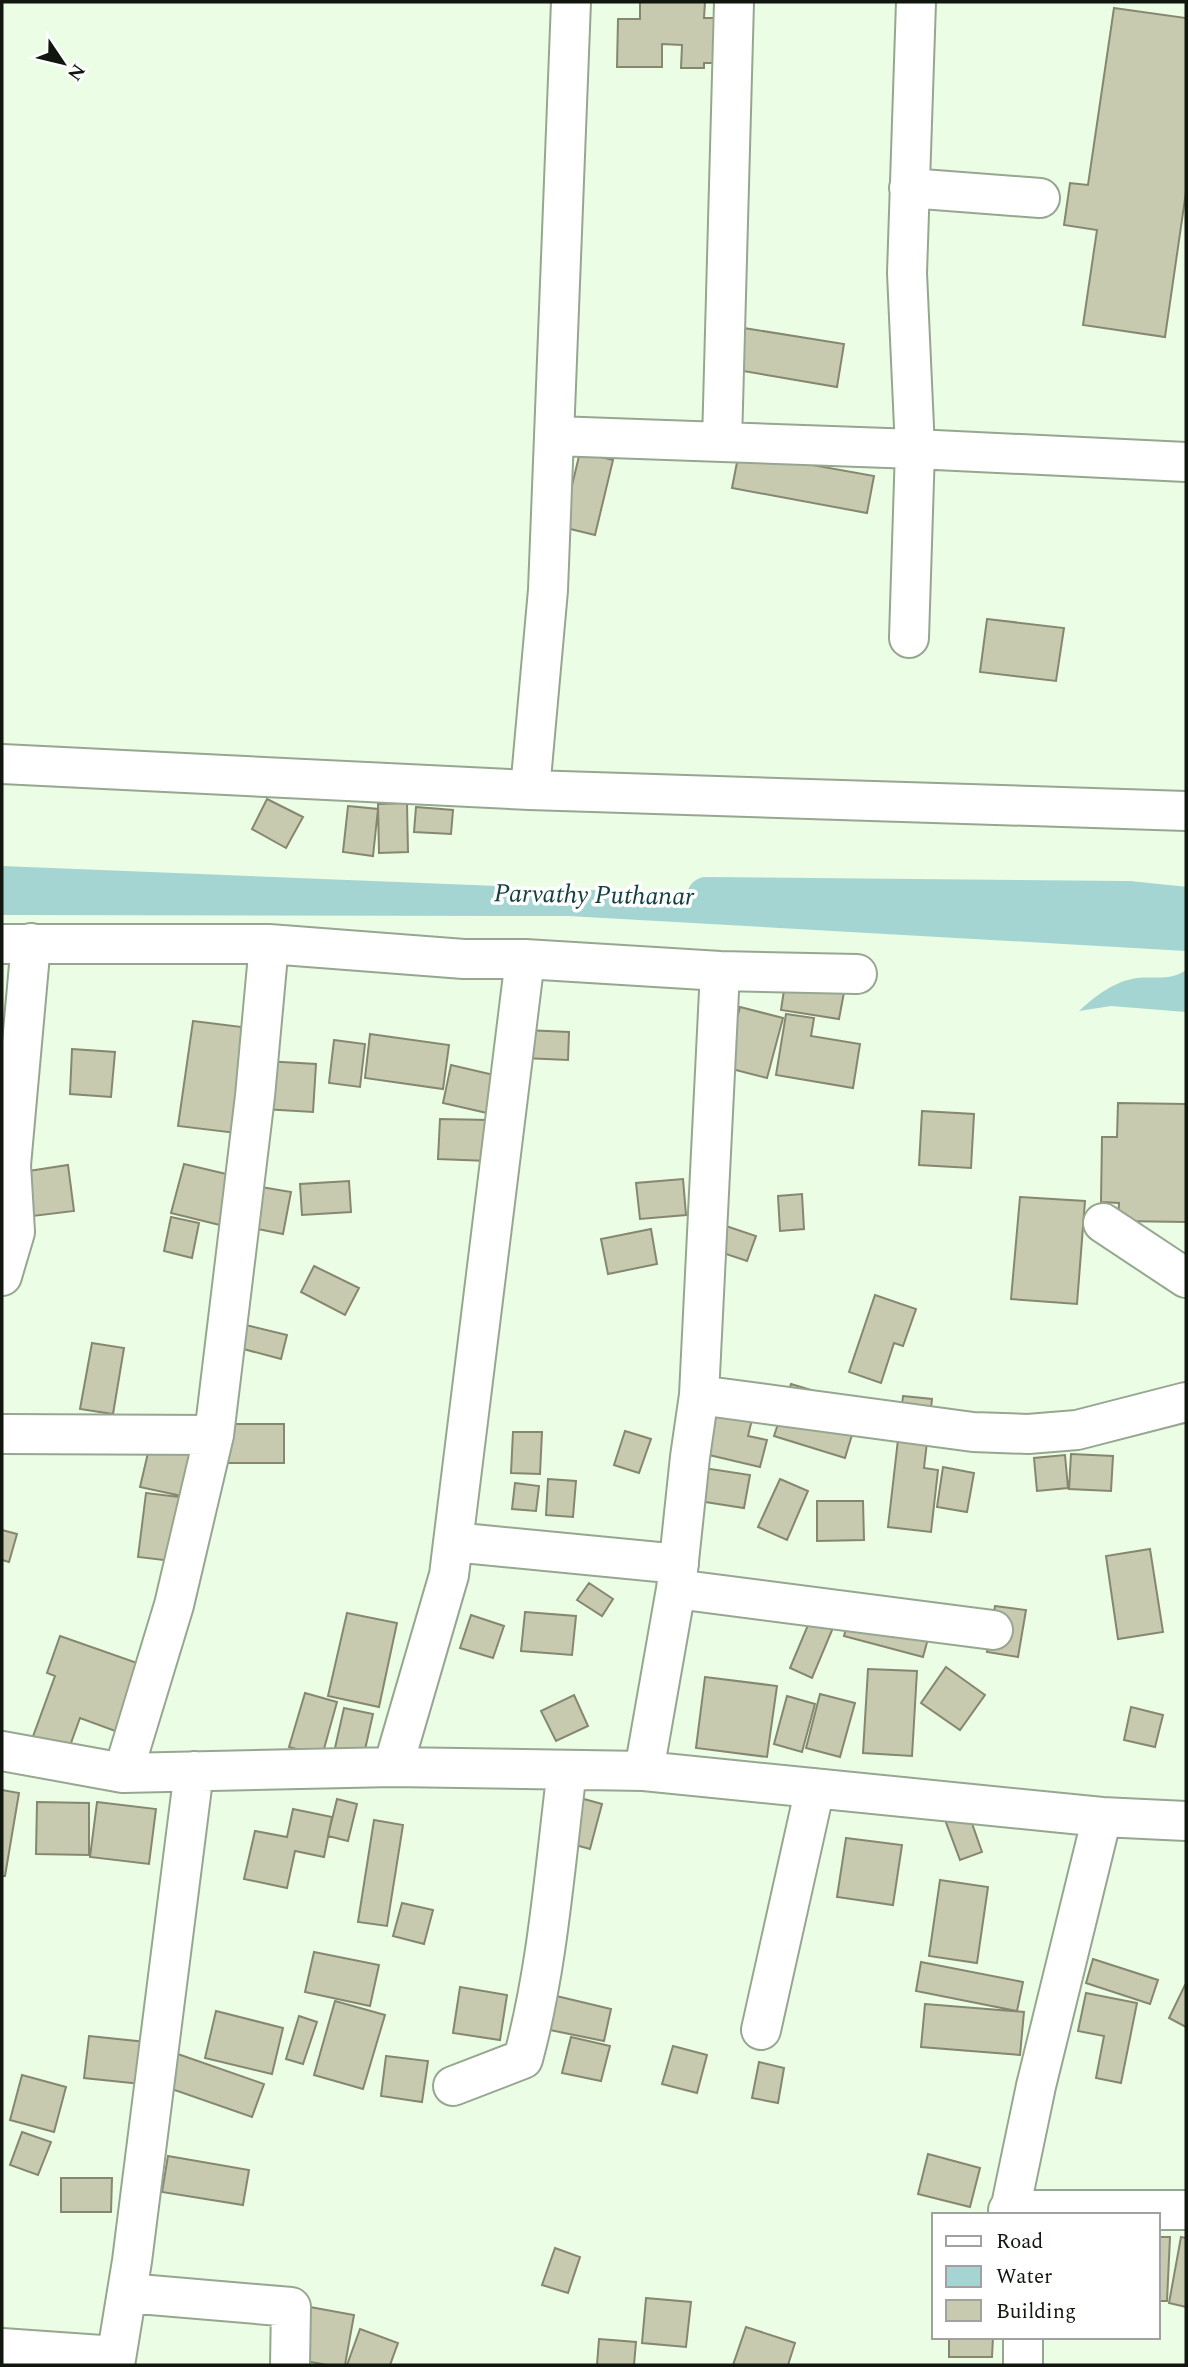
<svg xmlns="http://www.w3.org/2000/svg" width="1188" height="2367" font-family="Spectral,serif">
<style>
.water{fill:#a4d5d2}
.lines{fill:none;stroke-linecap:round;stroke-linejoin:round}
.canal{stroke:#a4d5d2;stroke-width:38}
.building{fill:#c8cab0;stroke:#86876f;stroke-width:2}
.minor-casing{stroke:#96a690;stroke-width:42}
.minor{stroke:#fff;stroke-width:38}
.labels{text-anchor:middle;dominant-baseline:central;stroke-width:7;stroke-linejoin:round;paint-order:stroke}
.water-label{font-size:26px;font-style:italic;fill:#13413f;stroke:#fff}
</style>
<rect width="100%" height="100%" fill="#ecfde6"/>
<path class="water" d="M2,866L1186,914V951L568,916L2,915Z
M1186,970V1012L1111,1006L1079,1011C1095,996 1115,981 1137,978C1156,976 1171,981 1186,970Z"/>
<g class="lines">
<path class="canal" d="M706,896L1128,900L1186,906"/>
</g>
<path class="building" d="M618,2H720H705L704,18H720L719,63H704V68H681L682,45L662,44V67H617L618,19H640V2Z
M1114,8L1186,18V192L1165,337L1083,325L1097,230L1064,225L1070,183L1088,185Z
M744,328L844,344L837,387L737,370Z
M580,452L613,460L595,535L562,527Z
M739,452L874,476L867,513L732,488Z
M987,619L1064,628L1056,681L980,672Z
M267,799L303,817L286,848L252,829Z
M407,803L408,852L379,853L378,804Z
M348,806L378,809L373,856L343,852Z
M416,807L453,810L451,834L414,832Z
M786,977L845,987L839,1019L781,1010Z
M740,1007L783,1018L767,1078L724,1067Z
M786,1014L814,1018L811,1036L860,1044L853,1088L776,1075Z
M193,1021L250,1028L236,1133L178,1126Z
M525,1030L569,1032L568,1060L524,1058Z
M370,1034L449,1045L443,1089L365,1078Z
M334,1040L365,1044L360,1087L329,1083Z
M72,1049L115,1052L111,1097L70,1094Z
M265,1061L316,1064L313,1112L263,1109Z
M451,1065L494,1075L487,1113L443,1103Z
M1118,1103L1186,1104V1222L1118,1221L1119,1203L1101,1202L1102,1137H1117Z
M922,1111L974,1114L971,1168L919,1165Z
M440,1119L490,1120L488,1161L438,1159Z
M184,1164L239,1177L228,1227L171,1213Z
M68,1165L74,1211L33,1216L28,1171Z
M683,1179L686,1215L640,1219L636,1183Z
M349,1181L351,1212L302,1215L300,1184Z
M249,1185L291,1192L283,1234L242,1226Z
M802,1194L804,1229L780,1231L778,1196Z
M1020,1197L1085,1201L1077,1304L1011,1299Z
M171,1217L199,1223L192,1258L164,1251Z
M723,1225L756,1236L747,1261L714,1250Z
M651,1229L657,1264L608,1274L601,1239Z
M314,1266L359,1288L345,1315L301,1292Z
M875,1295L916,1309L903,1346L894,1343L881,1383L849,1372Z
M238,1323L287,1335L281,1359L232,1346Z
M92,1343L124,1348L113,1414L80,1409Z
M708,1383L758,1395L748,1436L767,1440L760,1467L692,1451Z
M791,1384L861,1405L845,1458L774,1436Z
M903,1396L932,1399L924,1468L938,1470L931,1532L888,1527Z
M224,1424H284V1463H224Z
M625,1431L651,1439L639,1473L614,1465Z
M513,1432H542L540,1474L511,1473Z
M151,1440L201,1451L191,1498L140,1487Z
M1071,1454L1113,1456L1111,1491L1069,1489Z
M1065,1455L1068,1488L1037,1491L1034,1458Z
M697,1467L750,1475L744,1508L692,1500Z
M943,1467L974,1473L967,1512L937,1507Z
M548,1479L576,1481L573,1517L546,1515Z
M780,1479L808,1491L787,1540L758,1527Z
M515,1483L539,1486L536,1511L512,1509Z
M146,1493L188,1498L180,1562L138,1557Z
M817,1501H863L864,1540L817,1541Z
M2,1530L17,1534L9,1562L2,1560Z
M1150,1549L1163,1632L1118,1639L1106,1556Z
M589,1583L613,1599L602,1616L577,1600Z
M854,1599L933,1620L923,1657L844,1636Z
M995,1606L1026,1610L1018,1657L987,1652Z
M525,1612L576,1616L572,1655L521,1651Z
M347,1613L397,1623L379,1707L328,1696Z
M813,1613L835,1623L812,1678L790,1668Z
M471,1615L504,1626L493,1658L460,1648Z
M60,1636L143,1665L118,1732L80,1718L67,1754L31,1742L55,1676L47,1673Z
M946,1667L985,1695L960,1730L921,1703Z
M868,1669L917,1671L912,1756L863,1753Z
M705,1677L777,1686L767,1757L696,1748Z
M305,1693L337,1702L322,1756L289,1747Z
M820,1694L855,1703L840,1757L806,1748Z
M574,1695L588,1726L556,1741L541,1711Z
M787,1696L815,1704L802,1752L774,1744Z
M1131,1707L1163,1715L1155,1747L1124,1740Z
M344,1708L373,1714L364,1754L335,1748Z
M2,1790L19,1793L5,1876H2Z
M573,1796L602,1804L590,1849L561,1841Z
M337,1799L357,1804L348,1841L328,1836Z
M37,1802L89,1803V1855L36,1854Z
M97,1802L156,1809L149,1864L90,1857Z
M293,1809L332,1817L324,1857L295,1851L287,1888L244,1879L255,1831L287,1837Z
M967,1809L982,1852L960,1860L944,1817Z
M374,1820L403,1825L387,1926L358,1922Z
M846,1838L902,1845L893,1905L837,1897Z
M940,1880L988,1887L977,1963L929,1956Z
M402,1903L433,1910L424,1944L393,1936Z
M314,1952L379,1965L370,2006L305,1992Z
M1093,1959L1158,1980L1150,2004L1086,1983Z
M921,1962L1023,1982L1017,2011L916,1991Z
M1185,1985H1186V2027L1169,2018Z
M460,1987L507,1995L500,2040L453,2033Z
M1086,1993L1137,2003L1121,2083L1096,2078L1104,2036L1078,2031Z
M548,1994L611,2009L604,2041L540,2028Z
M335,2001L385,2015L363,2089L314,2075Z
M925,2004L1024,2012L1020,2055L921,2047Z
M216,2011L283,2028L272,2074L205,2058Z
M299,2016L317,2022L303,2064L286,2059Z
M89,2036L146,2042L141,2084L84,2078Z
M571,2037L610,2046L601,2081L562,2073Z
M673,2046L707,2055L697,2093L662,2084Z
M172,2052L264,2084L252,2117L160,2085Z
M386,2056L428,2061L422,2102L381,2096Z
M759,2062L784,2068L778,2103L752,2098Z
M22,2075L66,2087L54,2132L10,2120Z
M22,2132L51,2142L38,2175L10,2165Z
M928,2154L980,2168L970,2207L918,2194Z
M168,2156L249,2170L243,2205L162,2192Z
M61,2178H112L111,2212H61Z
M1158,2237H1170L1167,2301H1158Z
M1181,2237L1186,2238V2307L1169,2303Z
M555,2248L580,2257L568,2293L542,2285Z
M646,2298L691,2302L686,2347L642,2343Z
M310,2307L354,2315L345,2365H327L300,2360Z
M746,2327L795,2343L788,2365H733Z
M360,2329L398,2343L390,2365H347Z
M949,2337H993L992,2357H949Z
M599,2339L636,2342L634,2365H597Z"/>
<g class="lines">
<g class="minor-casing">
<path id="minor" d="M909,188L1040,198
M555,436L915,449L1186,462
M722,442L734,2
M909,638L915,449L907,273L916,2
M2,764L530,790L1186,811
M530,790L548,590L571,2
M2,944H269L464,959H525L720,971L857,974
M2,1165H11L15,1232L2,1276
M11,1165L31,943
M1103,1223L1186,1278
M699,1395L973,1432L1028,1434L1077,1430L1186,1402
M2,1434L214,1435
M453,1542L679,1564
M676,1589L993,1630
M2,1751L123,1773L393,1767L644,1771L1102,1817L1186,1821
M393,1767L449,1575L525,959
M644,1771L676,1589L690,1457L699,1395L720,971
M123,1773L174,1605L214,1435L255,1096L269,944
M761,2030L815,1788
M453,2086L523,2059C548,1967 555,1865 567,1770
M1008,2210H1186
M1009,2215L1036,2086L1102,1817
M127,2293L291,2307L290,2365
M1023,2337V2365
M2,2348L116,2356
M115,2365L132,2261L194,1771"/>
</g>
<use href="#minor" class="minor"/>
</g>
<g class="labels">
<g class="water-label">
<text transform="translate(594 895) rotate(1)">Parvathy Puthanar</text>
</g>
</g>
<rect width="1188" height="2367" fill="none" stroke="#11170f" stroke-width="7"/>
<rect x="932" y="2213" width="228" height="126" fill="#ffffff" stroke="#a0a29f" stroke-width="2"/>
<rect x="946" y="2236" width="35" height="10" fill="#ffffff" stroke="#a0a29f" stroke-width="2"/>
<text x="996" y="2248" font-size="21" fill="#11170f">Road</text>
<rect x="946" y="2266" width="35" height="21" fill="#a4d5d2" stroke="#a0a29f" stroke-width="2"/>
<text x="996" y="2283" font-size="21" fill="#11170f">Water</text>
<rect x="946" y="2300" width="35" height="21" fill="#c8cab0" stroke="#a0a29f" stroke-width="2"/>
<text x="996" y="2318" font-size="21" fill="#11170f">Building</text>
<g transform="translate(63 63) rotate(125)" stroke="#ffffff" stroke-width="5" paint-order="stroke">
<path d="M0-5L12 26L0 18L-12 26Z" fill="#11170f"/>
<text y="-10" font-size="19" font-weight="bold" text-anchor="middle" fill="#11170f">N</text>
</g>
</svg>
